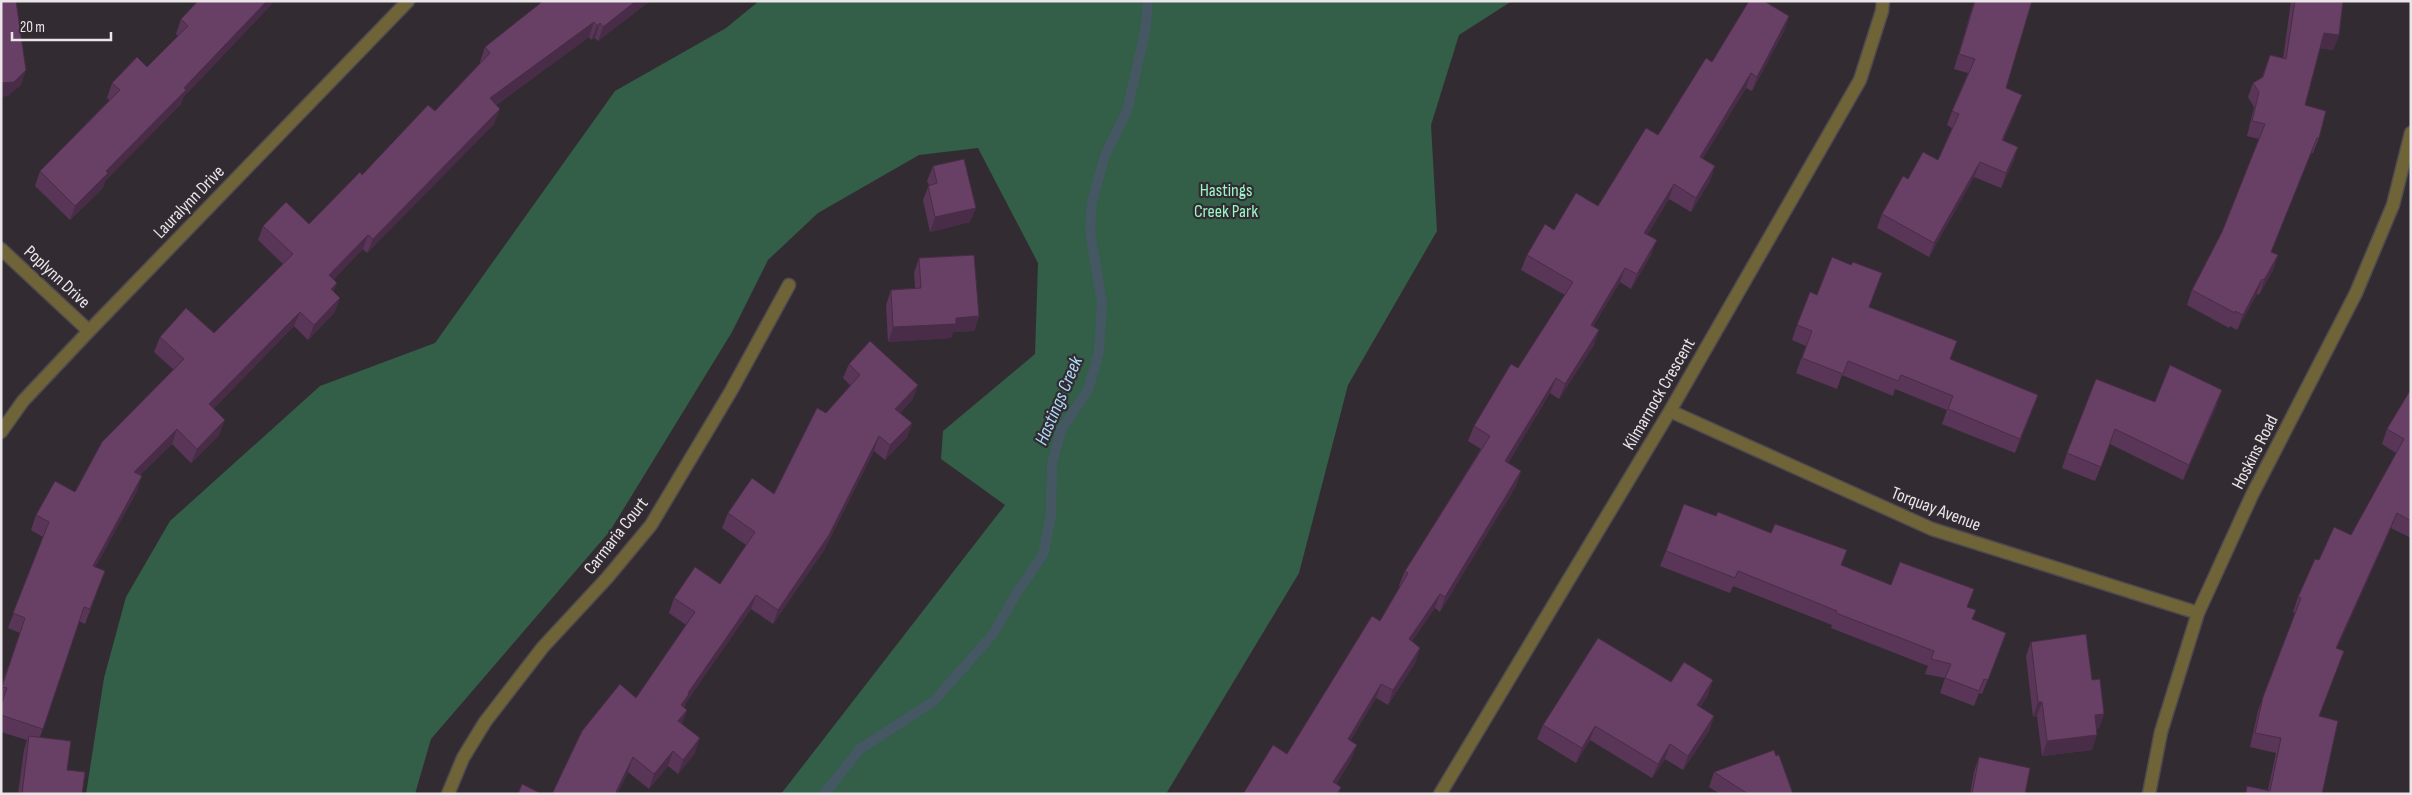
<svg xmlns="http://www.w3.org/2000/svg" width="2412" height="795" font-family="'Sofia Sans Condensed',sans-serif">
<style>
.green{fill:#335e48}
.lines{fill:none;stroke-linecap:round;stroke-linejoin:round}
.stream{stroke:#465764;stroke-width:10}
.street-casing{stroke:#4f4a4f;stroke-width:15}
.street{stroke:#6f6338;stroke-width:12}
.wall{fill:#593657}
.shaded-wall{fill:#492c47}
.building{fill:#683f65;stroke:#492c47}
.labels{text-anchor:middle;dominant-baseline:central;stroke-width:4.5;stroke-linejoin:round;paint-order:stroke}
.park-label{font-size:18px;fill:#9bf7c7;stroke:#322c32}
.street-label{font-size:18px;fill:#e9e5e8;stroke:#322c32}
.water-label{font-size:19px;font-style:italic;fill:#abdbfa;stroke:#322c32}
</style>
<rect width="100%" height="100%" fill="#322c32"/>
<path class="green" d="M759,1H1512L1459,35L1431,125L1437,231L1348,385L1299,573L1166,794H781L1005,505L941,459L943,431L1035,354L1038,263L978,148L919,155L818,213L768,260L732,332L610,531L431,739L415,794H86L104,678L126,597L170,521L320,386L435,343L615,91L726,28Z"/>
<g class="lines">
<path class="stream" d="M824,794L860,749L934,701L993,634L1018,591L1043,555L1051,515L1052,464L1061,430L1088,390L1099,352L1102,303L1090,231L1092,202L1105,155L1127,111L1145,32L1148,1"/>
<g class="street-casing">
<path id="street" d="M1,249L89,331
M1670,411L1932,529L2198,613
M1,432L23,401L89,331L408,1
M448,794L463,758L485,722L543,647L607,578L651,525L731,391L789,285
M1440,794L1670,411L1860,80L1882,11L1883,1
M2149,794L2161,732L2198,613L2252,495L2356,293L2393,205L2411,133"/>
</g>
<use href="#street" class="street"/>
</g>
<path class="wall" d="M198,1L183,98L181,104L105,181L103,188L70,220L35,186L40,171L110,101L107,98L112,83L147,67L178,36L176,34L181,19Z
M650,1L598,41L595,38L591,40L589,37L496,105L494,124L367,253L363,249L333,279V292L340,298L334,313L308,340L294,326L213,409L219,435L191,463L172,444L140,475L137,491L95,567L105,571L85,624L79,621L40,737L67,770L82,794H18L24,750L27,740L1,732V687L20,633L8,628L43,537L31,530L36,515L75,492L174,370L154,352L160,337L214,333L283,264L258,240L263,226L309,224L362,175L435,111L481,62H480L485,47Z
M1975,1L2006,88L2016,110L2003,141L2018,147L2013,162L2001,188L1974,177L1929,257L1877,228L1882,214L1908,179L1938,160L1952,128L1947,125L1952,111L1968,73L1954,69L1972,8Z
M2291,1H2343L2339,35L2333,50L2320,48L2305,105L2319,138L2313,153H2311L2271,252L2278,255L2273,270L2259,295L2257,294L2237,330L2230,326L2229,328L2187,305L2192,290L2222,232L2259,139L2247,136L2254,107L2248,97L2253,83L2262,77L2270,55L2283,59Z
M1789,16L1784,31L1752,91L1746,88L1703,158L1710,181L1691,212L1669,199L1647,235L1651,255L1631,289L1620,282L1593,326L1594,345L1559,399L1550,393L1508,463L1521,471L1516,486L1440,612L1435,608L1412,641L1420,648L1415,663L1388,705L1376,698L1350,741L1351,760L1336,784L1341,787L1339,794H1243L1287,754L1380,621L1400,586L1399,585L1405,571L1481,449L1468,441L1474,426L1518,368L1565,295L1521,270L1527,255L1554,230L1598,206L1658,135L1712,62Z
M933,166L970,222L930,232L923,200L929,185L927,181Z
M919,258L979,316L974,331L953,332L951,338L888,342L886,305L891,290L915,288L914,273Z
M1817,295L1869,308L1950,359L2038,395L2015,453L1942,424L1947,410L1895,389L1893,396L1842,375L1837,389L1796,373L1806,346L1792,340L1797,325Z
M849,364L918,385L912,400L900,413L912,423L907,437L885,460L874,451L824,550L773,624L751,609L687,701L684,708L687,710L682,724L695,753L678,774L668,766L649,789L628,772L617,794H552L636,698L686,625L669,613L674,598L720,584L746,545L722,528L728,513L774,494L826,413L851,386L843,378Z
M2411,389V538L2391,528L2337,648L2319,717L2322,794H2245L2247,786L2268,790L2276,753L2250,747L2258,711L2295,613L2293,612L2298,597L2319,560L2351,535L2396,453L2382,444L2387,429Z
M2155,402L2217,405L2183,480L2110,444L2095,481L2062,468L2067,453Z
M1666,551L1841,565L1891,585L1967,607L1973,620L2001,647L1982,694L1979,693L1974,706L1940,693L1945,678L1925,674L1928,666L1831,628L1832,625L1733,586L1730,593L1660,566Z
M2031,642L2092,680L2104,714L2099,728L2096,729L2092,750L2042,756L2037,716L2033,717L2026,656Z
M1671,682L1708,695L1700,707L1714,716L1709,731L1683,770L1665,759L1652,778L1590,740L1576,763L1537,739L1543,725Z
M1776,756L1793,794H1720L1709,787L1714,772Z
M1979,757L2025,794H1970L1974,772Z"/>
<path class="shaded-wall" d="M267,1H275L183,98L181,104L105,181L103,188L70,220L75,206L106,171Z
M636,1H650L598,41L603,27Z
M1789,16L1784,31L1752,91L1757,77Z
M594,22L589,37L484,113L490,98Z
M600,23L595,38L591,40L597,26Z
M2324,33L2339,35L2333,50L2319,48Z
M26,70L21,85L8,96L1,97V83Z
M1751,73L1746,88L1695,171L1700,157Z
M2022,95L2016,110L1997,155L2002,140Z
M500,109L494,124L367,253L373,239Z
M2018,147L2013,162L2001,188L2006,173Z
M1980,162L1974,177L1929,257L1934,243Z
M1715,166L1710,181L1691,212L1696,198Z
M1674,184L1669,199L1639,248L1644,233Z
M976,208L970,222L930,232L935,217Z
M368,235L363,249L324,290L329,275Z
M1657,240L1651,255L1631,289L1637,274Z
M2278,255L2273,270L2259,295L2264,280Z
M1625,268L1620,282L1585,340L1591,325Z
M2262,279L2257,294L2237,330L2243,315Z
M337,283L331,297V289Z
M340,298L334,313L308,340L314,325Z
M300,312L294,326L204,419L209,404Z
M979,316L974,331L953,332L951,338L888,342L893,327L956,318Z
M1599,330L1594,345L1559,399L1565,384Z
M1556,378L1550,393L1500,476L1505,461Z
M918,385L912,400L890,423L895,409Z
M2222,390L2217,405L2183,480L2189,465Z
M2038,395L2033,410L2015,453L2020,439Z
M225,420L219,435L191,463L197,449Z
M912,423L907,437L885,460L890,445Z
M177,429L172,444L129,486L134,472Z
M879,436L874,451L824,550L773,624L778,610Z
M1521,471L1516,486L1440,612L1445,597Z
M142,476L137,491L88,581L93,566Z
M2397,513L2391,528L2331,662L2336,648Z
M1440,594L1435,608L1404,653L1409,639Z
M756,595L751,609L687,701L684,709L681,705L688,693Z
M1420,648L1415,663L1388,705L1393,690Z
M1713,680L1708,695L1692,720L1697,705Z
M1381,684L1376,698L1342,754L1348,739Z
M2038,702H2042L2037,716L2033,717Z
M687,710L682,724L678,721Z
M2104,714L2099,728L2089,729L2095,715Z
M1714,716L1709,731L1683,770L1688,756Z
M1595,726L1590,740L1576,763L1582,748Z
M2097,735L2092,750L2042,756L2047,741Z
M700,738L695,753L678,774L683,760Z
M1670,744L1665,759L1652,778L1658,764Z
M1357,745L1351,760L1329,794L1333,782Z
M673,751L668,766L649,789L654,774Z
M633,757L628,772L617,794H615Z"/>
<path class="building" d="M1,1H16L26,70L14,82L1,83Z
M198,1H267L184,88L186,90L106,171L108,173L75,206L40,171L120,90L112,83L137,57L147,67L188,26L181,19Z
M543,1H636L603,27L600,23L597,26L594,22L490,98L500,109L373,239L368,235L329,275L337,283L331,289L340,298L314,325L300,312L209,404L225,420L197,449L177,429L134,472L142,476L93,566L105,571L90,609L84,607L43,729L1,715V705L7,688L2,687L25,618L13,613L49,522L36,515L55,481L75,492L102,442L184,359L160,337L186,308L214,333L293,254L263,226L286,202L309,224L360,172L362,175L428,105L435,111L490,53L485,47Z
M1749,1H1764L1789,16L1757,77L1751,73L1700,157L1715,166L1696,198L1674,184L1644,233L1657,240L1637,274L1625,268L1591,325L1599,330L1565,384L1556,378L1505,461L1521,471L1445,597L1440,594L1409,639L1420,648L1393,690L1381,684L1348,739L1357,745L1333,782L1341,787L1337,794H1243L1273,745L1287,754L1372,616L1380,621L1408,573L1405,571L1490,436L1474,426L1511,364L1518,368L1573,282L1527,255L1545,224L1554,230L1576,193L1598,206L1646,128L1658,135L1706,58L1712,62Z
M1975,1H2032L2006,88L2022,95L2002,140L2018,147L2006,173L1980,162L1934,243L1882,214L1903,176L1908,179L1923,152L1938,160L1959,114L1952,111L1975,59L1959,54Z
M2295,1H2343L2339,35L2324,33L2305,105L2326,111L2319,138H2317L2271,252L2278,255L2264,280L2262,279L2243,315L2235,311V313L2192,290L2222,232L2265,124L2252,121L2259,92L2253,83L2263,77L2270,55L2286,59Z
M964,159L976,208L935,217L928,186L937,183L933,166Z
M974,255L979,316L956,318V324L893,327L891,290L921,288L919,258Z
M1832,257L1851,265L1853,262L1882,273L1869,307L1957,341L1950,359L2038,395L2020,439L1948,409L1953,396L1901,375L1898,381L1848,361L1843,374L1802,358L1812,331L1797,325L1810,292L1817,295Z
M870,341L918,385L895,409L912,423L890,445L879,436L829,535L778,610L756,595L688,693L689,694L681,705L687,710L678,721L700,738L683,760L673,751L654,774L633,757L615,794H552L582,731L620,684L636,698L695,612L674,598L695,567L720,584L755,532L728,513L752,478L774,494L817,408L826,413L860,375L849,364Z
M2170,365L2222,390L2189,465L2115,429L2101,467L2067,453L2096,379L2155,402Z
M2411,389V521L2397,513L2336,648L2344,651L2319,716L2338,721L2322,794H2246L2247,786L2270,791L2281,738L2255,733L2263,697L2301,598L2298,597L2315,559L2319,560L2334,527L2351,535L2404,439L2387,429Z
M1684,504L1716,516L1718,512L1771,533L1775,524L1847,550L1841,565L1891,585L1900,562L1974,589L1967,607L1976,610L1972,619L2006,633L1988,680L1984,679L1979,691L1945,678L1951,664L1931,659L1934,651L1836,613L1837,611L1738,571L1735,578L1666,551Z
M2086,634L2092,680L2100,679L2104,714L2095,715L2097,735L2047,741L2042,702H2038L2031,642Z
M1598,638L1671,682L1684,662L1713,680L1697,705L1714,716L1688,756L1670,744L1658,764L1595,726L1582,748L1543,725Z
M29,736L71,741L67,770L85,772L82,794H22Z
M1774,750L1776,756L1779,755L1793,794H1748L1714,772Z
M1979,757L2030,768L2025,794H1972Z
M522,784L542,794H518Z"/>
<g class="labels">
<g class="park-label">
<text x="1226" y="190">Hastings<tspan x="1226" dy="21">Creek Park</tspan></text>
</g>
<g class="street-label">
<text transform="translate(189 202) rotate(-46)">Lauralynn Drive</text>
<text transform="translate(57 277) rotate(43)">Poplynn Drive</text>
<text transform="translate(1659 394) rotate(-60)">Kilmarnock Crescent</text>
<text transform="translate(2255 452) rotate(-63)">Hoskins Road</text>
<text transform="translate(1936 509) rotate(21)">Torquay Avenue</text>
<text transform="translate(616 536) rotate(-52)">Carmaria Court</text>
</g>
<g class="water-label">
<text transform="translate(1059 401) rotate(-67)">Hastings Creek</text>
</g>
</g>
<rect width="2412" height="795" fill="none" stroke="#e9e5e8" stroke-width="5"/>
<path d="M12 32v8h99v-8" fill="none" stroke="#e9e5e8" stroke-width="2.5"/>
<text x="20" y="32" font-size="15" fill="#e9e5e8" stroke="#322c32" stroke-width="4" paint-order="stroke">20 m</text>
</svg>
